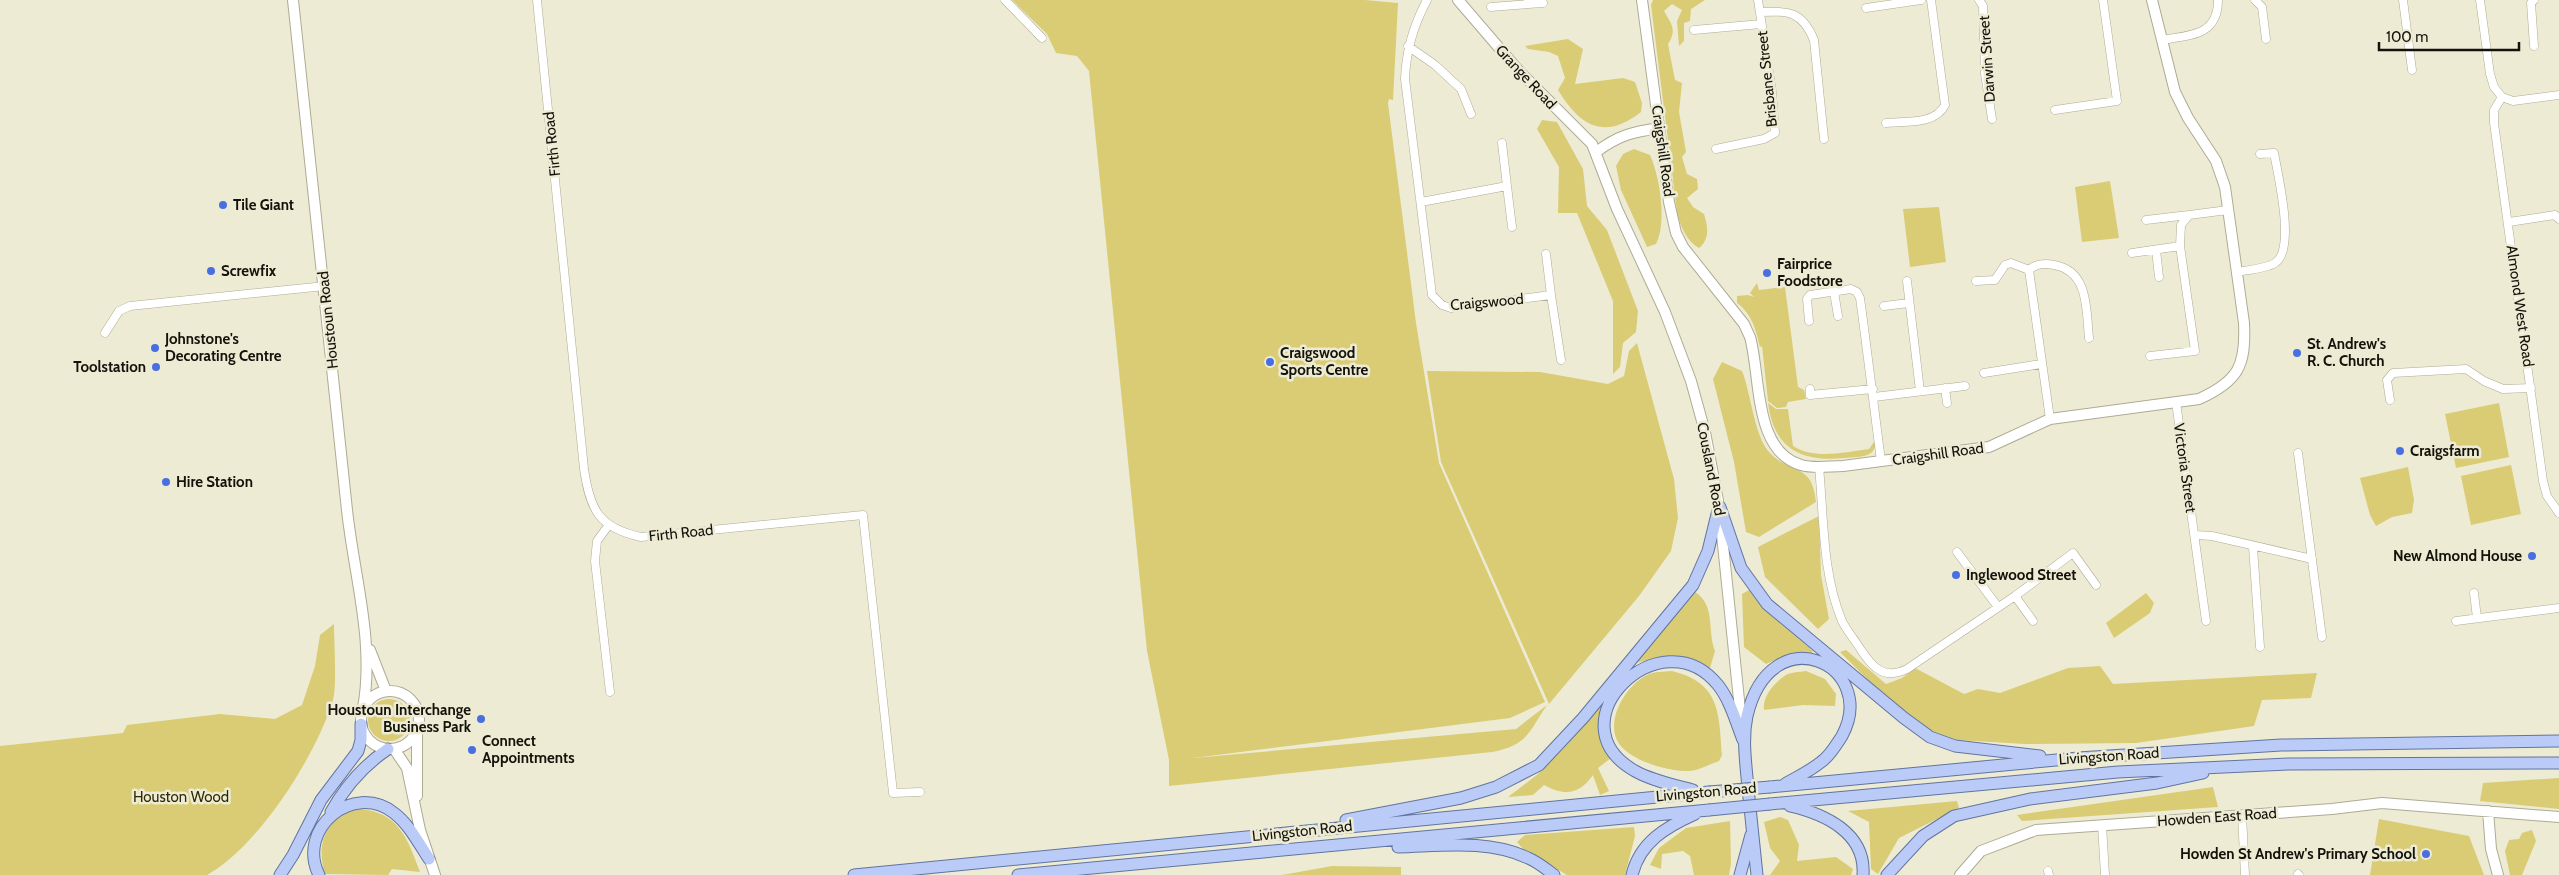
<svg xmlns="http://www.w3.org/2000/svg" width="2559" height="875" font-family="Cabin,sans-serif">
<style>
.green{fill:#d9cc75}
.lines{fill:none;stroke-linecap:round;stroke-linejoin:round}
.street-casing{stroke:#aeab95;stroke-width:9}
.secondary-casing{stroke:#aeab95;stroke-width:12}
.primary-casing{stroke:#6174a0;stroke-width:13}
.street{stroke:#fff;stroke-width:8}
.secondary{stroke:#fff;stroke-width:10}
.primary{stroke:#b9cbf6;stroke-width:11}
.primary-bridge-casing{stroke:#6174a0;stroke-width:13;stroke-linecap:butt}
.primary-bridge{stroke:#b9cbf6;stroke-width:11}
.poi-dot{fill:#486fe2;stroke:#eeebd4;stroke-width:2}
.labels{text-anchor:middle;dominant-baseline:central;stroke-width:5;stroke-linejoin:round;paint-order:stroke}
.street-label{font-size:15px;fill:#14130b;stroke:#eeebd4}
.poi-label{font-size:15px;font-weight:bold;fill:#14130b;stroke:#eeebd4;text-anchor:start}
.park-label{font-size:15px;fill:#302a00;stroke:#eeebd4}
</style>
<rect width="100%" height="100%" fill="#eeebd4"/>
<path class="green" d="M1012,0H1365L1398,3L1393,100L1389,99L1388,103L1416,323L1439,463L1545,702L1510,718L1193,758L1516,729L1547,705C1528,733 1528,745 1492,752L1169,786V760L1147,651L1089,71L1077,56L1056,53L1047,34Z
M1653,0H1705L1691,9L1690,21L1684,23V41L1679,46L1677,21L1682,10L1672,4L1664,11C1672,25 1677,30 1668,44L1675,80L1682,83L1679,112L1686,152L1682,157L1687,174L1697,179L1698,189L1687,198L1693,207L1704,214C1708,227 1710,239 1699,248C1686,241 1680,225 1677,212L1651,5Z
M1568,39L1583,49L1575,84L1623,78L1635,82L1642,103L1641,112C1604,141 1580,126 1558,90L1565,78L1558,56L1549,52L1528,49L1525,46Z
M1542,120L1557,122L1583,169L1587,206L1607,230L1638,311L1636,332L1623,343L1620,367L1613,374V301L1577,213H1558L1559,167L1537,129Z
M1634,149L1650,155C1660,176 1667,223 1656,244L1647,247L1621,190L1616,166L1623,154Z
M2110,181L2119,238L2082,242L2075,187Z
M1939,207L1946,262L1910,267L1903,209Z
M1757,283L1759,290L1785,287L1798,387L1804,390L1806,399L1788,402L1786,407L1777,408L1768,401L1762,346L1760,347C1756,330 1752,314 1737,303V296L1748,295L1754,297L1750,293Z
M1637,343L1674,479L1678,518L1671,551L1639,596L1549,704L1441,462L1427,371L1540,372L1608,384L1624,376L1629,351Z
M1722,362L1742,371C1751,393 1754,435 1769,452C1791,476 1812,461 1816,502L1759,537L1746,532L1734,462L1713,379Z
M1768,403L1776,409H1788L1793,446C1814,460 1846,452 1869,449L1876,439C1876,444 1875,450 1871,453C1864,458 1852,457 1844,458C1801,462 1774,449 1768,403Z
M2499,403L2509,457L2456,468L2445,414Z
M2511,465L2521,514L2471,525L2461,476Z
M2408,467L2414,500L2412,513L2392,517L2376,526L2370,515L2360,478Z
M1819,516L1821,575L1829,619L1818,629L1765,577L1758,547Z
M1749,590L1773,616L1813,651L1810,655L1792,653L1766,664L1744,647L1742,594Z
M1695,592C1716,605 1707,631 1715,651L1710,668L1672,655L1635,663Z
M2146,593L2154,603L2150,613L2114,638L2106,623Z
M334,624C334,641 337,686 333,700C316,756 258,847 207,875H0V746L123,733L127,725L220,714L275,719L302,705L315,666L320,635Z
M1846,650L1886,684L1902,678L1915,668L1964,694L1978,689L2000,693L2068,668L2100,666L2113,684L2317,673L2311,698L2262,700L2254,726L2136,743L2025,744L1957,740L1929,730L1897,709L1840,652Z
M1672,671C1720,683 1719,712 1722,755L1719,761C1710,764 1700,770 1690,771C1669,772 1624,760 1616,738C1608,716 1626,687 1645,676C1653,671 1663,672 1672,671Z
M1806,671L1825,679L1836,694L1835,706L1803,705L1764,710C1762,696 1775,682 1786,675C1791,672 1800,672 1806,671Z
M368 720a21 21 0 1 1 42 0a21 21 0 1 1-42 0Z
M1601,703C1603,723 1597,741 1611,758L1598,768L1609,791L1600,795L1593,775C1579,795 1564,796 1544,785L1533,795L1508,797L1538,774Z
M2559,778V809L2480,801L2483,783Z
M2213,787L2218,807L2022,821L2017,815Z
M1957,801L1959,808L1899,838L1878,874L1871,869L1869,822L1848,811Z
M360,809C399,812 408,840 420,872L392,869L388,875L325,874C315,843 327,815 360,809Z
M1780,817L1788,820L1799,845L1797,861L1836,857L1853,869L1851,875H1770L1780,861L1770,848L1764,822Z
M2379,819L2469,836L2484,875H2370Z
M1730,821L1731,864L1729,875H1694L1690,856L1683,851L1662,854L1661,869L1650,865L1659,848L1686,828Z
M1634,827L1635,836L1625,875H1567L1523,849L1517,842L1525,835Z
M2532,830L2536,841L2522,875H2510L2505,851L2509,840L2519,839L2522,833Z
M1332,866L1401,867V875H1282Z"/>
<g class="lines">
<g class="street-casing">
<path id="street" d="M537,0L584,469C590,510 599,528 641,537L863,515L893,793L920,792
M1005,0L1042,38
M1427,0C1413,26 1406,50 1405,79L1432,295L1442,305L1451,308L1551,295L1561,360
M1979,0L1983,6L1985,74L1992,119
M2255,0L2262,7L2266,39
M2403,0L2412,70
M2480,0L2490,74L2494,87L2502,97L2513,101L2559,95
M1528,4L1543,3
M1491,7L1528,4V0
M1866,8L1921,0
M1760,12C1789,11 1802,11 1814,40L1824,139
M1694,30L1761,24
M2162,40C2190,35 2218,36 2218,0
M1408,46L1435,65L1461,89L1471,114
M2534,46L2531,3L2534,0
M2502,97L2494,110V123L2543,481L2547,496L2559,513
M2055,110L2117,101L2103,0
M1886,123C1906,121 1935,125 1945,105L1931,0
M1502,143L1507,186
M1716,149L1764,139L1775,133L1772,92L1758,0
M1421,202L1507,186L1512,227
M2146,220L2189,215
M2509,222L2555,215L2559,219
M2156,250L2159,277
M2132,253L2180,246
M1546,254L1551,295
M2029,270L2050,419
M2236,272C2247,270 2265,269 2275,263C2296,250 2278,175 2274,153L2260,154
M1907,281L1920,391
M1976,281L1995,280L2005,265L2011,263L2029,270C2035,264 2045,263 2054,265C2089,271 2086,309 2089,338
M1834,292L1838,316
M1884,306L1909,303
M1809,321L1807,299L1810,295L1851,289L1857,292L1860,298L1863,320L1881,461
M105,333L119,311L130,306L325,286
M2150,356L2195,351L2180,246L2181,225L2189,215L2228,210
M1984,373L2041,364
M1945,388L1947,403
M1810,389V395L1873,389
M1874,397L1965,386
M2390,400L2387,380L2393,373L2466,369L2484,381L2503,389L2531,388
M2176,402L2206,621
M2298,453L2322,637
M1819,467C1824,518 1822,573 1842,621C1847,631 1855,640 1861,650C1873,668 1884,680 1907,669L2015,596L2073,553L2096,585
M608,526L597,541L595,561L610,692
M2195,535L2212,536L2312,559
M2253,547L2260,647
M1957,552L1998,607
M2474,593L2477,618
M2015,596L2033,621
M2456,621L2559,608
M2242,815L2245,875
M2102,825L2105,875
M2048,871L2049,875
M2298,874L2299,875"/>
</g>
<g class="secondary-casing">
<path id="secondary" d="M293,0C312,170 330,340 347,510C354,576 375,642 363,708
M1458,0L1519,71L1592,144L1617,209L1665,312L1691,381L1705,432L1719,506L1742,729
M1642,0L1669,202L1676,233L1683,247L1744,324L1750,337C1761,376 1753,451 1801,465C1814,469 1830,466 1843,466L1989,447L2050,419L2199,399C2239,381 2246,365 2244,323L2225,187L2216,161L2188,118L2175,92L2152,0
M1596,152C1619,135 1632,132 1660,128
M370,650L386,691
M361 720a29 29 0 1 1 58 0a29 29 0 1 1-58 0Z
M394,749L407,768L420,830L435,875
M417,796V731
M2488,811L2491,849L2498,875
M1960,875L1981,851L2036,830L2332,809L2382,803L2559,817"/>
</g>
<g class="primary-casing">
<path id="primary" d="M1720,507L1741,568L1767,604L1904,718L1930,737L1955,746L2040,756
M1770,787L2078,758L2281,745L2559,741
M1693,790C1674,785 1653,781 1635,771C1550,723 1661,614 1718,685C1730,700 1736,722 1743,740
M1770,804L2118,772L2288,764L2559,763
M1790,806C1825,814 1866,833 1863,875
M331,812C345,787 364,765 388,749
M1346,820L1461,798L1496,787L1539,765L1583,718L1693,585L1708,551L1719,506
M1398,847C1441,846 1488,839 1528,858C1538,862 1546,869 1554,875
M280,875L293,855L321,800L358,751L361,740V724
M319,875C296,829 353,781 394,813C409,824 419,844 429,859
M854,875L1709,792
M1018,875L1709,810
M1632,875C1640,842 1666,827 1695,814
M1740,875L1751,835
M1757,875C1754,846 1751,817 1748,788C1746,764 1742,740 1747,716C1771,614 1880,665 1842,736C1836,745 1830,756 1821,762C1810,771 1797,777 1785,784
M1887,875L1923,836L1954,816L2030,799L2157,783L2203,773"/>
</g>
<use href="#street" class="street"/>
<use href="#secondary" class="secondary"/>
<use href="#primary" class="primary"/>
<g class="primary-bridge-casing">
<path id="primary-bridge" d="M1709,792L1770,787
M1709,810L1770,804"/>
</g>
<use href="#primary-bridge" class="primary-bridge"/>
</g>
<g class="poi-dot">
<circle cx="223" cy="205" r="5"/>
<circle cx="211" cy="271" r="5"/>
<circle cx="1767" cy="273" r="5"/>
<circle cx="155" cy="348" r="5"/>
<circle cx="2297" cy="353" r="5"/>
<circle cx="1270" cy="362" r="5"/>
<circle cx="156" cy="367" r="5"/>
<circle cx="2400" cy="451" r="5"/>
<circle cx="166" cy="482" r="5"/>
<circle cx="2532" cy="556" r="5"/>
<circle cx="1956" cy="575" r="5"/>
<circle cx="481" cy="719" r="5"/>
<circle cx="472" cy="750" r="5"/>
<circle cx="2426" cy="854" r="5"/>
</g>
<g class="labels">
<g class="street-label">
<text transform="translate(1987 59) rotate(-94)">Darwin Street</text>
<text transform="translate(1526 77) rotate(47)">Grange Road</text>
<text transform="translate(1767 79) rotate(-96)">Brisbane Street</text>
<text transform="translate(552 144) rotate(-96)">Firth Road</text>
<text transform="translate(1663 151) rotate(82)">Craigshill Road</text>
<text transform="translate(1487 302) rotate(-5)">Craigswood</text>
<text transform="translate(2520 306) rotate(82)">Almond West Road</text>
<text transform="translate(328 320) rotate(-96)">Houstoun Road</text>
<text transform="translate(1938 454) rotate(-8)">Craigshill Road</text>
<text transform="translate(2185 468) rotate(82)">Victoria Street</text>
<text transform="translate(1711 469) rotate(79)">Cousland Road</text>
<text transform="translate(681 533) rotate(-6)">Firth Road</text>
<text transform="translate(2109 756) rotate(-4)">Livingston Road</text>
<text transform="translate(1706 792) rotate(-5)">Livingston Road</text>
<text transform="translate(2217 817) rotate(-4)">Howden East Road</text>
<text transform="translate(1302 831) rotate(-6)">Livingston Road</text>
</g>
<g class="poi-label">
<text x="233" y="205">Tile Giant</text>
<text x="1777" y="264">Fairprice<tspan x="1777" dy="17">Foodstore</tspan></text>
<text x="221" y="271">Screwfix</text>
<text x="165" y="339">Johnstone's<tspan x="165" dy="17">Decorating Centre</tspan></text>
<text x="2307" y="344">St. Andrew's<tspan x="2307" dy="17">R. C. Church</tspan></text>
<text x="1280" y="353">Craigswood<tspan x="1280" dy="17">Sports Centre</tspan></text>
<text x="146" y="367" text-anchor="end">Toolstation</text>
<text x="2410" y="451">Craigsfarm</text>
<text x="176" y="482">Hire Station</text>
<text x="2522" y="556" text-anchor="end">New Almond House</text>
<text x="1966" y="575">Inglewood Street</text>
<text x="471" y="710" text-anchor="end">Houstoun Interchange<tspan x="471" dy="17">Business Park</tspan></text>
<text x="482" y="741">Connect<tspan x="482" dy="17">Appointments</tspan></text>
<text x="2416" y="854" text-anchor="end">Howden St Andrew's Primary School</text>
</g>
<g class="park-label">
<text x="181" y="797">Houston Wood</text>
</g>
</g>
<path d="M2379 42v8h140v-8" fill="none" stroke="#14130b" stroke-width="2.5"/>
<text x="2386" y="42" font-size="15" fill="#14130b" stroke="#eeebd4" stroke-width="4" paint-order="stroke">100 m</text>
</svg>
